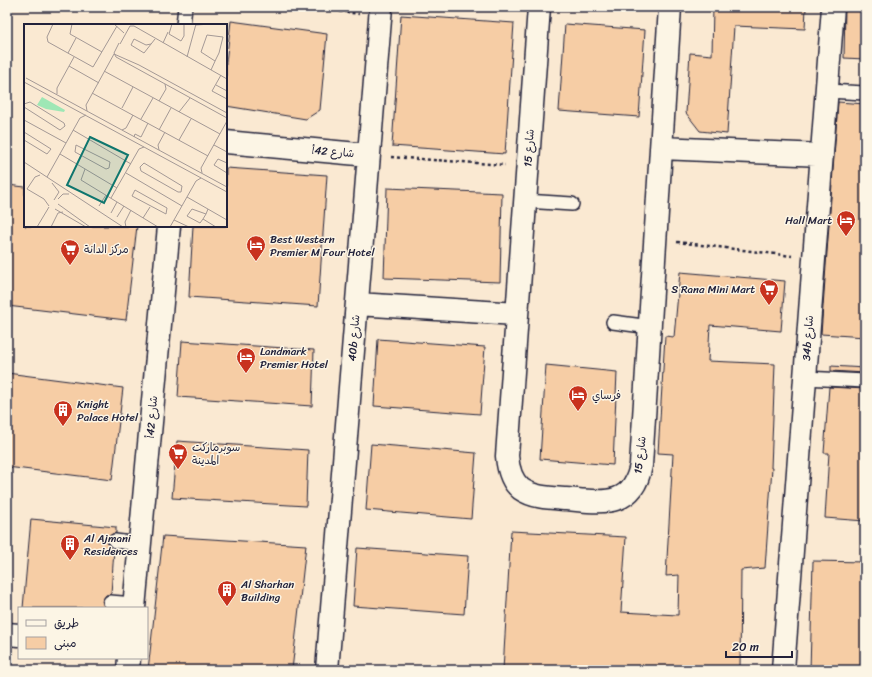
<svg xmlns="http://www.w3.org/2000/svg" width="872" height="677" font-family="Sriracha,'Playpen Sans Arabic',sans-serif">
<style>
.building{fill:#f6cda5;stroke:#22223b}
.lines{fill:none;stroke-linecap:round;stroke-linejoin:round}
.lane-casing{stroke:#22223b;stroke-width:16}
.street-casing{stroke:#22223b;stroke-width:25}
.path{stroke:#22223b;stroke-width:2.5;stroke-dasharray:3 3;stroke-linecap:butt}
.lane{stroke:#fcf5e5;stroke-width:13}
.street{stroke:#fcf5e5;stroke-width:22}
.labels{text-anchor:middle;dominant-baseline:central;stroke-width:3;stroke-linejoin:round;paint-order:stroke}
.street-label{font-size:11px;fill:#22223b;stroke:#fcf5e5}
.poi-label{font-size:11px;fill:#22223b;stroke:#fcf5e5;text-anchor:start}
.inset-road{fill:none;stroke:#a49996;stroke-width:1}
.view{fill:#0f766e;fill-opacity:0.15;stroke:#0f766e;stroke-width:2}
.inset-edge{fill:none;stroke:#22223b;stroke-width:2}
</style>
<rect width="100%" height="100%" fill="#fae9d2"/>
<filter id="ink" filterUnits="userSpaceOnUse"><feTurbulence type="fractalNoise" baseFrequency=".025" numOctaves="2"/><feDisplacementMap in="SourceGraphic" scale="8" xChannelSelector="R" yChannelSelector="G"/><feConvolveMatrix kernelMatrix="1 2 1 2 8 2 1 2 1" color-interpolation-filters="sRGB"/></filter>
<g filter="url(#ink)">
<path class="building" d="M713,7H806L805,29L734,26L727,134L700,131L686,113L690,53L712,55Z
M845,7H865V59L844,58Z
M401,15L514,23L505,154L392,146Z
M231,21L327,34L320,110L306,119L226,106V62Z
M565,24L645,30L639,117L559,111Z
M838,102L865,104V337L821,334Z
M226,168L327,175L318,306L189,297L193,226H226Z
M7,185L25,187V226H137L126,320L7,306Z
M387,188L502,193L500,282L384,278Z
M680,272L785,281L781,331L710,325L708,361L775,364L771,468H772L765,568L741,570L740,670H503L511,531L626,537L621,612L678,615L679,575L666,576L673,454L658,453L665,336L674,337Z
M378,339L485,347L480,414L374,406Z
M182,341L314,350L312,406L178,397Z
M546,365L617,372L613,465L540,459Z
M831,366L865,368V373L831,371Z
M7,373L123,388L112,480L7,467Z
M829,387L865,389V521L825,518L829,453H824Z
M177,441L308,450L306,506L172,498Z
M371,444L476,453L471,519L366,510Z
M31,519L116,527V533L112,534L107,540L108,544L114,549L111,594L106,595L102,601L105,608H23Z
M163,536L306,545L292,670H148Z
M357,548L468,556L464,614L353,606Z
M813,561L865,562V670H810Z"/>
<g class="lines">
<g class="lane-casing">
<path id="lane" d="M183,25L185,7
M827,91L865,93
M525,201L572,204
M613,322L650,327
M805,378L865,381
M115,541L140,544
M110,602L134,604"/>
</g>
<g class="street-casing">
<path id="street" d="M539,7L507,456C508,468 511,481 521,489C534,498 551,498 566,499C601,502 633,509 641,465L670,7
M226,142L369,155
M661,148L822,155
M357,304L517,314
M134,608L169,226
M7,634L19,635
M128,670L129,658
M327,670L381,7
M783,670L833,7"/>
</g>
<path class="path" d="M310,7L359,14
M391,157L505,165
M677,242L792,256"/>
<use href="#lane" class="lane"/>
<use href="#street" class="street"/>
</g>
</g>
<defs>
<g id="hotel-pin" transform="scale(1)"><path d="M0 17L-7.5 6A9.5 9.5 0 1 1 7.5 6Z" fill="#c8321e" stroke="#fcf5e5"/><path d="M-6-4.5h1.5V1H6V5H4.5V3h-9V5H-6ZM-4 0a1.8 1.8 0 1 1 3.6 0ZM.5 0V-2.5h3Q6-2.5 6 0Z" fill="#fff"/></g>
<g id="supermarket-pin" transform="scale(1)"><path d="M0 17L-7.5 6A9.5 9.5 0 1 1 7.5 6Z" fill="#c8321e" stroke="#fcf5e5"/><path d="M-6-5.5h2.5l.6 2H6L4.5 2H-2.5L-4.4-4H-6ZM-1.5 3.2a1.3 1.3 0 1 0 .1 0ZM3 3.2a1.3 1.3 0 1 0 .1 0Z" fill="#fff"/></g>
<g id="building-pin" transform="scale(1)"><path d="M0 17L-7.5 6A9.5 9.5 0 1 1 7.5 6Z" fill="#c8321e" stroke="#fcf5e5"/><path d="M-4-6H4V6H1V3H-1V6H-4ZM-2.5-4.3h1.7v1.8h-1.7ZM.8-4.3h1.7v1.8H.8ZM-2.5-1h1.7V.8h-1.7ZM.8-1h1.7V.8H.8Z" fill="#fff"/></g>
</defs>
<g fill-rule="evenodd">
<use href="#hotel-pin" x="846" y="220"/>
<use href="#hotel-pin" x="256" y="245"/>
<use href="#supermarket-pin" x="70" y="249"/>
<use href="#supermarket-pin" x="769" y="289"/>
<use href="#hotel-pin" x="246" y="357"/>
<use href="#hotel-pin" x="578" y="395"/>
<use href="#building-pin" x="63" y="410"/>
<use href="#supermarket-pin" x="178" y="453"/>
<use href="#building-pin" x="70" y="544"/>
<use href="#building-pin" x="227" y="590"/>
</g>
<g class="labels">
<g class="street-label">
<text transform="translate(529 148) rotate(-86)">شارع 15</text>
<text transform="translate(333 152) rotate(5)">شارع 42أ</text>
<text transform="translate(354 338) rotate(-85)">40b شارع</text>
<text transform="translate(808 338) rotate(-86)">34b شارع</text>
<text transform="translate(152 417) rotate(-85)">شارع 42أ</text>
<text transform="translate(640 455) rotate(-83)">شارع 15</text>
</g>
<g class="poi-label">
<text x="832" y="220" text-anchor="end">Hall Mart</text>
<text x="270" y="239">Best Western<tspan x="270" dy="13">Premier M Four Hotel</tspan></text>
<text x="84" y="249">مركز الدانة</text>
<text x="755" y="289" text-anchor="end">S Rana Mini Mart</text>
<text x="260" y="351">Landmark<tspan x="260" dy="13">Premier Hotel</tspan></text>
<text x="592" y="395">فرساي</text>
<text x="77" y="404">Knight<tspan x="77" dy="13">Palace Hotel</tspan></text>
<text x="192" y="447">سوبرماركت<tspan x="192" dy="13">المدينة</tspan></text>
<text x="84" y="538">Al Ajmani<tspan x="84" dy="13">Residences</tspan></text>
<text x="241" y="584">Al Sharhan<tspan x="241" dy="13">Building</tspan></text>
</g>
</g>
<g transform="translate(24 24)">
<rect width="203" height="203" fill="#fae9d2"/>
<path d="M18,73L41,86L40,88L22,85L13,81Z" fill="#9ee7b5"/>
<path class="inset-road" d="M29,0L23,13L24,18L69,43L93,2M48,0L46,10L78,28M90,0L100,9M148,0L145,10L157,17L160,12V0M172,1L187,0M106,2H110L203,55M95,19L90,29L92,33L203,94M139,19L144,8M96,20L106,2M127,20L122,21L110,15L107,21L120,29L131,15M44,29L52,14M90,30L115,41L203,89M163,33L172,0M45,42L75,59M187,46L192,35L195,29L199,13L183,11L177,28L191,37M80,47L196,110M197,51L188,67L203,75M2,54L203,163M0,58L203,168M192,61L203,67M68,69L184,132M33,70V64L50,33M135,77L142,65L141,60M0,80L6,78L40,99L41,102L36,106L0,83M98,84L109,63M63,87L62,81L90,30M155,88L166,74M117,95L129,74M0,96L42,119M49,106L107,140M98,106L102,104L109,91M135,106L147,84M0,108L27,125L23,130L0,116M110,113L111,110L117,113L124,99M155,116L167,95M52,121L86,138L85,144L82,145L51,128ZM190,121L203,128M135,126L134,121L141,108M36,130L93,164M0,138L99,203M120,139L158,162L157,168H154L117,147L116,143ZM203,139L194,135L190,141L203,149M61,145L57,156L134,203M102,149L158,182M178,149L177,144L203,97M16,151L11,153L3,165L20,175L25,182M23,153L56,94L62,91M28,159L35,168L30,176M111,166L143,184L142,190L108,172ZM163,173L203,196M87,174L115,125L120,123M34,175L39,170H45M34,180L66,203M75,182L82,171M31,185L62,203M87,189L93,178M182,190L168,185L163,192L176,199L179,195L182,190L184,185M93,193L100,182M119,194L126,183M179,195L192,203M150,196L165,203M13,203L25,183M27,203L34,189L39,188M102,203L101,198L107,186M146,203L172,157L177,154"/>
<path class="view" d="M66,113L104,131L80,179L43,161Z"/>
<rect width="203" height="203" class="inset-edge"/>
</g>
<rect width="872" height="677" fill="none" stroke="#fcf5e5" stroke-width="24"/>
<rect x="12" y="12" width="848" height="653" fill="none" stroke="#22223b" stroke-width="1.5" filter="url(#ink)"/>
<rect x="18" y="607" width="130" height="52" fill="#fcf5e5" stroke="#a5a1a1"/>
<rect x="26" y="620" width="20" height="6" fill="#fcf5e5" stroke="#a5a1a1"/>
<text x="54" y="627" font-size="12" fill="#22223b">طريق</text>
<rect x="26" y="637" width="20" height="12" fill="#f6cda5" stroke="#a5a1a1"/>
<text x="54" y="647" font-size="12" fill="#22223b">مبنى</text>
<path d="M726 651v6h66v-6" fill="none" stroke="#22223b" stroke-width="2"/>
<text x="732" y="651" font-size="12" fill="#22223b" stroke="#fcf5e5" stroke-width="3" paint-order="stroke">20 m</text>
</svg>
